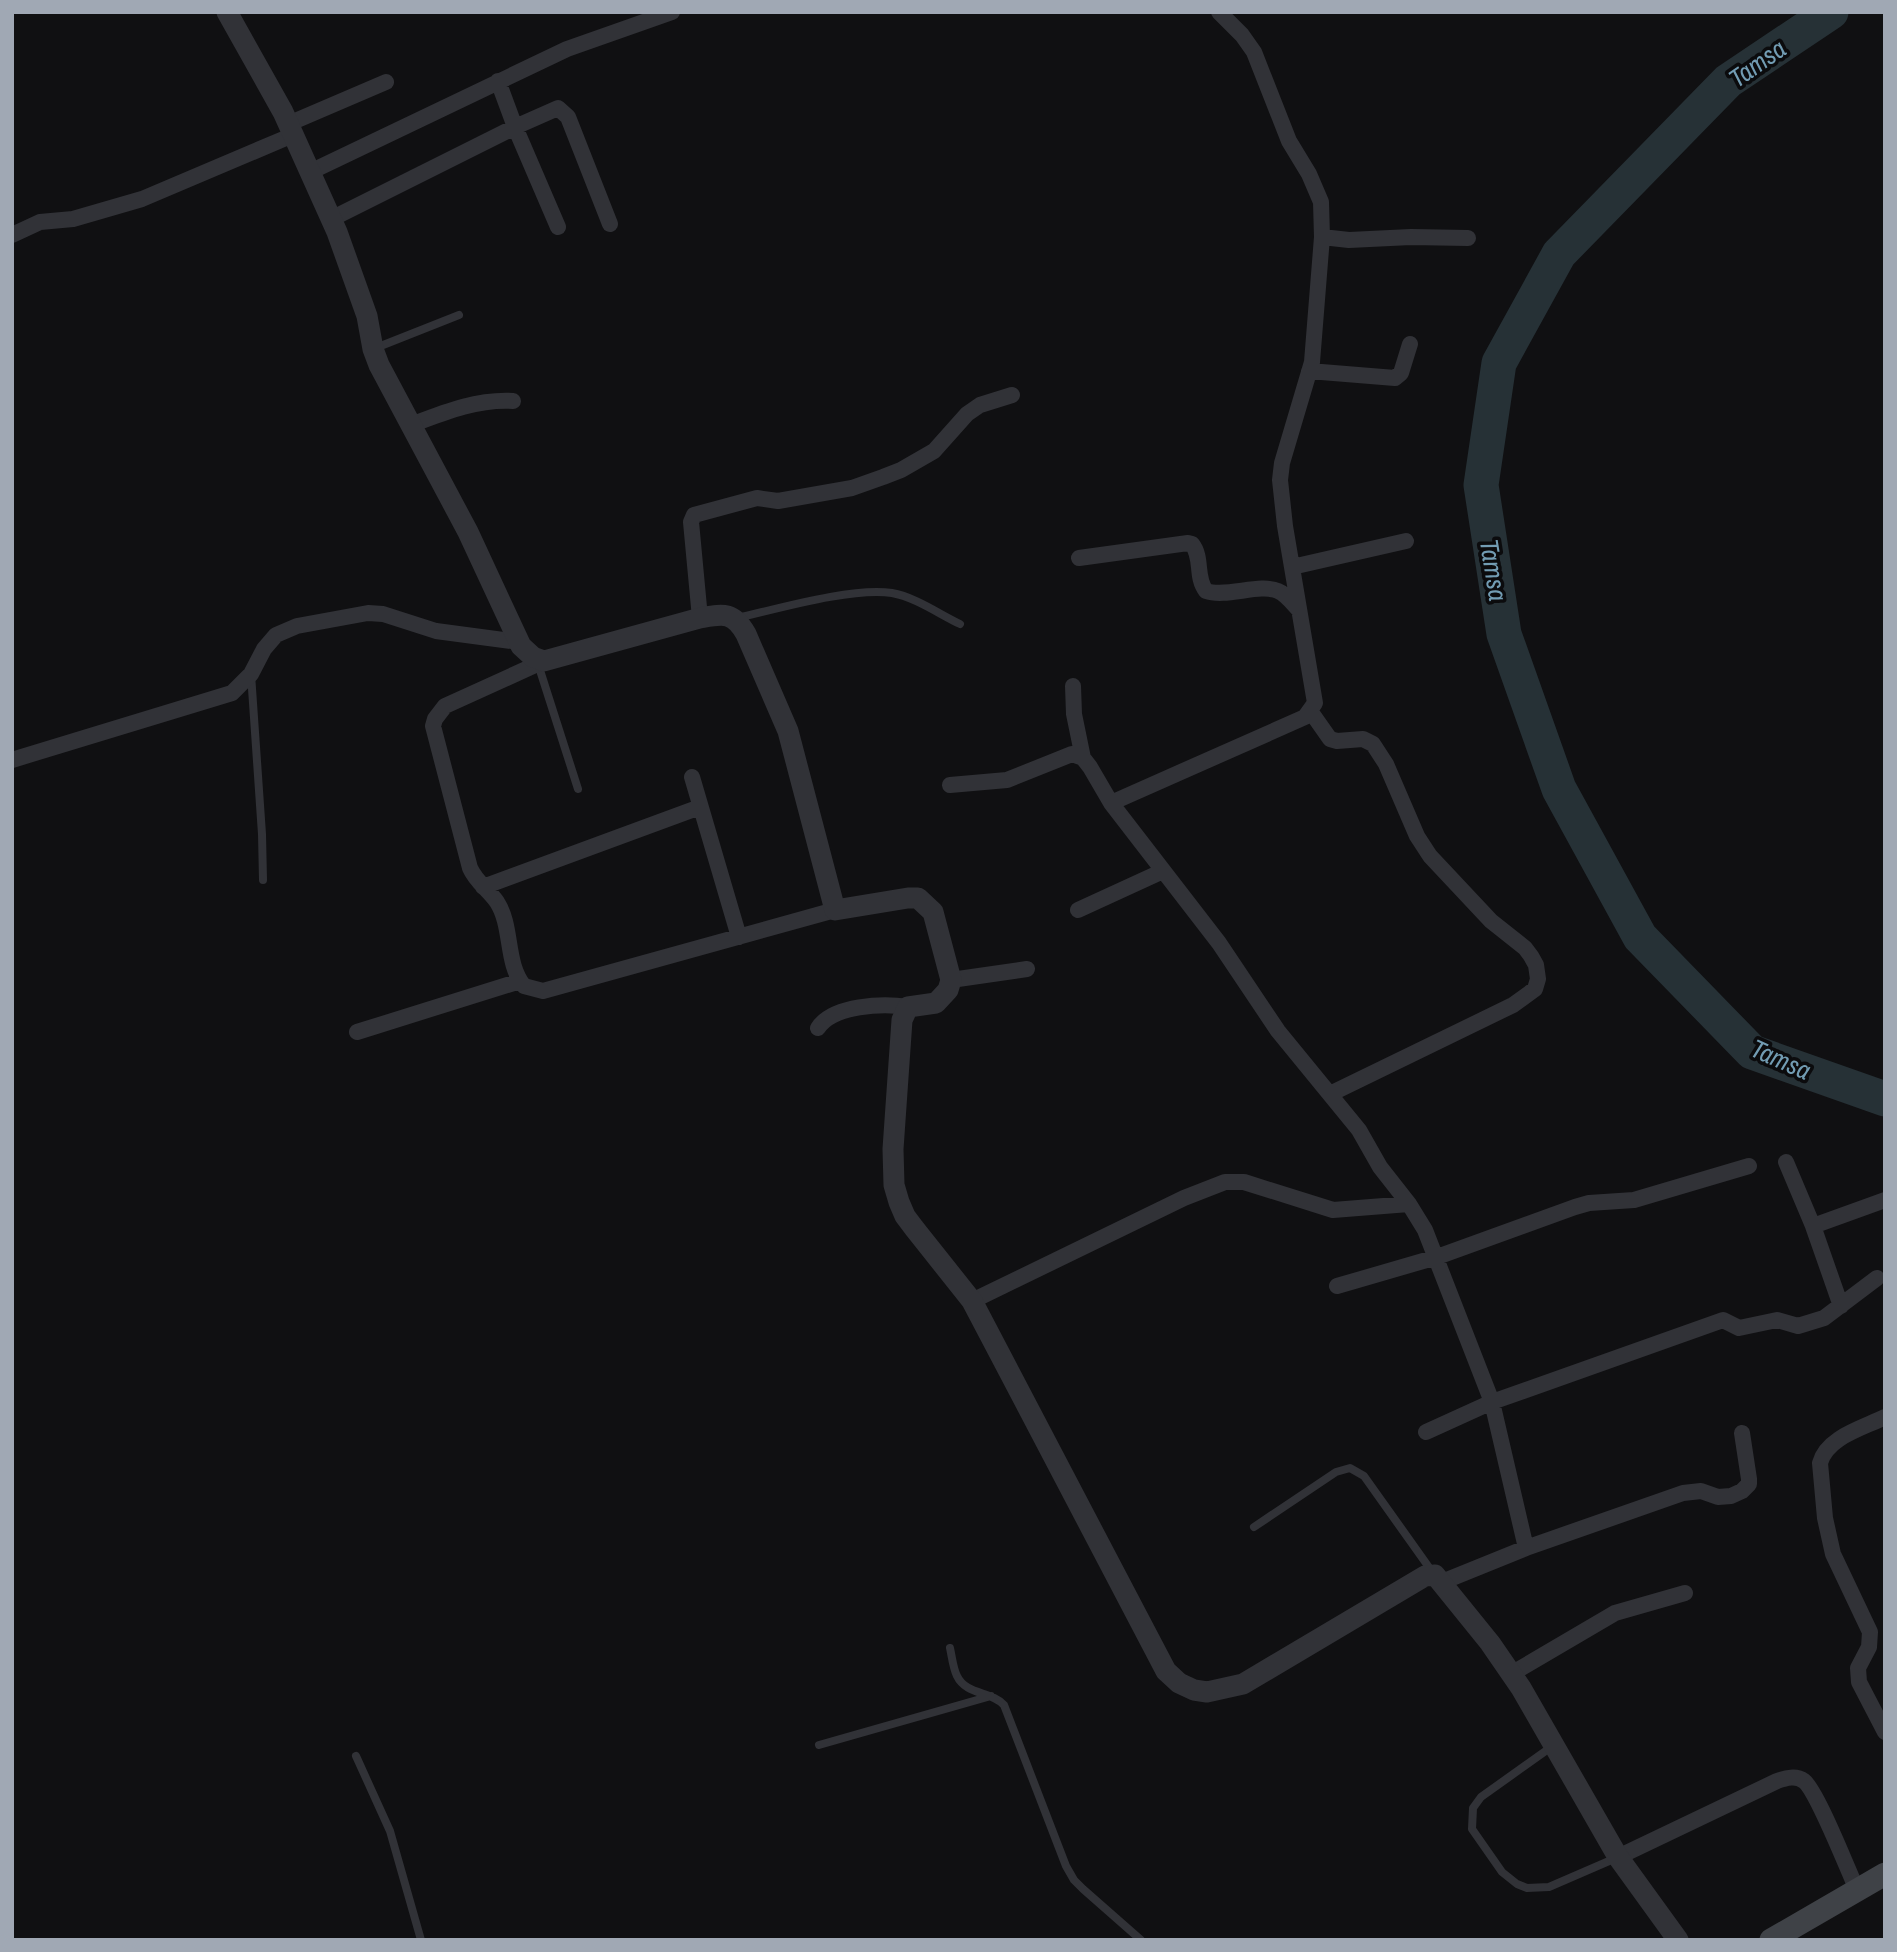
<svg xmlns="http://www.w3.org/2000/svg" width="1897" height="1952" font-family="'Archivo Narrow',sans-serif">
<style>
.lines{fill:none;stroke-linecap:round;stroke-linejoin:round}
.river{stroke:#263136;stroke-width:35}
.service{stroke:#313237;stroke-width:8}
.minor{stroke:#313237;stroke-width:16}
.tertiary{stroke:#313237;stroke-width:21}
.secondary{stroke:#3f4247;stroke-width:23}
.labels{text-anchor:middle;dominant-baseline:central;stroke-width:7;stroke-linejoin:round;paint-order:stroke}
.water-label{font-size:26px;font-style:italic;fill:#729cb3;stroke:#0b0b0d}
</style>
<rect width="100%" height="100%" fill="#101012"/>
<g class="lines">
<path class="river" d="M1831,12L1728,81L1559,254L1499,363L1481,485L1504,634L1559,789L1640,937L1752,1052L1885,1099"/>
<path class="service" d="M373,349L459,315
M737,618C777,609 852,587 892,593C915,597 939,614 960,624
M538,664L578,789
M251,674L262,834L263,880
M1254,1527L1336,1472L1350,1468L1364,1476L1433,1573
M950,1648C952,1657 953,1668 957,1676C966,1695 991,1691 1004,1705L1066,1866L1074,1880L1083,1889L1141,1940
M819,1745L991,1696
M1554,1745L1481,1797L1473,1808L1472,1829L1502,1872L1517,1884L1527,1888L1549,1887L1616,1858
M356,1756L390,1831L421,1940"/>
<path class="minor" d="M498,81L515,127L558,227
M288,124L386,82
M310,172L567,49L672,12
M331,219L515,127L558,108L568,117L610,224
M12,235L40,222L73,219L142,199L293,135
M1322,237L1349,240L1411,237L1468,238
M1309,371L1395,378L1401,373L1410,344
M411,425C445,412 477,399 513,401
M1079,558L1188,543L1192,544C1203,558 1195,577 1206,591C1226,598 1260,583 1278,591C1286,594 1293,604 1299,610
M1292,567L1406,541
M700,618L691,522L694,515L757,498L778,501L852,488L883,477L901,470L934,451L967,414L980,405L1012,395
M544,661L445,706L435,719L433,726L470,868C476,882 489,890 497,902C513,927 505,963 524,986L543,991L835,910
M1073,686L1074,714L1083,758
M1311,712L1330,739L1337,741L1363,739L1373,744L1386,764L1417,836L1430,856L1491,921L1525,948L1531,956L1536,965L1538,979L1535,989L1513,1005L1330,1094
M12,760L232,693L251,674L264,649L276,635L297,626L368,613L383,614L436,631L519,642
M692,777L739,937
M950,785L1007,780L1072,754L1083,758L1090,767L1111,803L1219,943L1278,1031L1359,1130L1380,1167L1409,1204L1425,1230L1492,1402L1526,1548
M1111,803L1305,717L1315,703L1285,526L1280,480L1282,463L1312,362L1322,237L1321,202L1309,174L1289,141L1254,52L1242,35L1219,12
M483,887L700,807
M1078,910L1163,871
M951,980L1027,969
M818,1028C833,1005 883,1003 908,1007
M357,1032L520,981
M1786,1162L1813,1226L1841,1306
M1813,1226L1885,1200
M1337,1286L1437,1257L1575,1207L1589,1203L1634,1200L1749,1166
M972,1301L1184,1198L1225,1182H1244L1333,1210L1409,1204
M1885,1417C1863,1428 1827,1437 1820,1463L1825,1518L1833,1554L1870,1632L1869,1647L1858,1668L1859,1682L1885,1732
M1426,1432L1492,1402L1723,1320L1739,1328L1777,1320L1798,1326L1824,1318L1877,1278
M1442,1582L1526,1548L1683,1493L1701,1491L1718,1497L1731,1496L1742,1491L1749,1484V1479L1742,1433
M1511,1674L1615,1613L1685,1593
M1618,1857L1777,1781C1786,1778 1796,1775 1804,1781C1817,1791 1848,1870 1857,1890"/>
<path class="tertiary" d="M227,12L283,112L337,232L367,316L373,349L379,365L468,532L521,646L533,657L544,661L700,618C723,614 733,611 746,634L788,731L835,910L908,898H918L933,912L951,980L948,990L936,1003L908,1007L902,1020L893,1149L894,1185L899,1202L905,1216L914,1228L972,1301L1166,1671L1179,1683L1194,1690L1207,1692L1243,1684L1425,1576L1435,1575L1490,1643L1521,1688L1618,1857L1678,1940"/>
<path class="secondary" d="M1771,1940L1885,1874"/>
</g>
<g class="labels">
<g class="water-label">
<text transform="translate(1757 63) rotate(-35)">Tamsa</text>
<text transform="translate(1494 570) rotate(81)">Tamsa</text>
<text transform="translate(1781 1059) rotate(24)">Tamsa</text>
</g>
</g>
<rect width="1897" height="1952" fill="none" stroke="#a0a8b4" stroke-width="28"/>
</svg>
